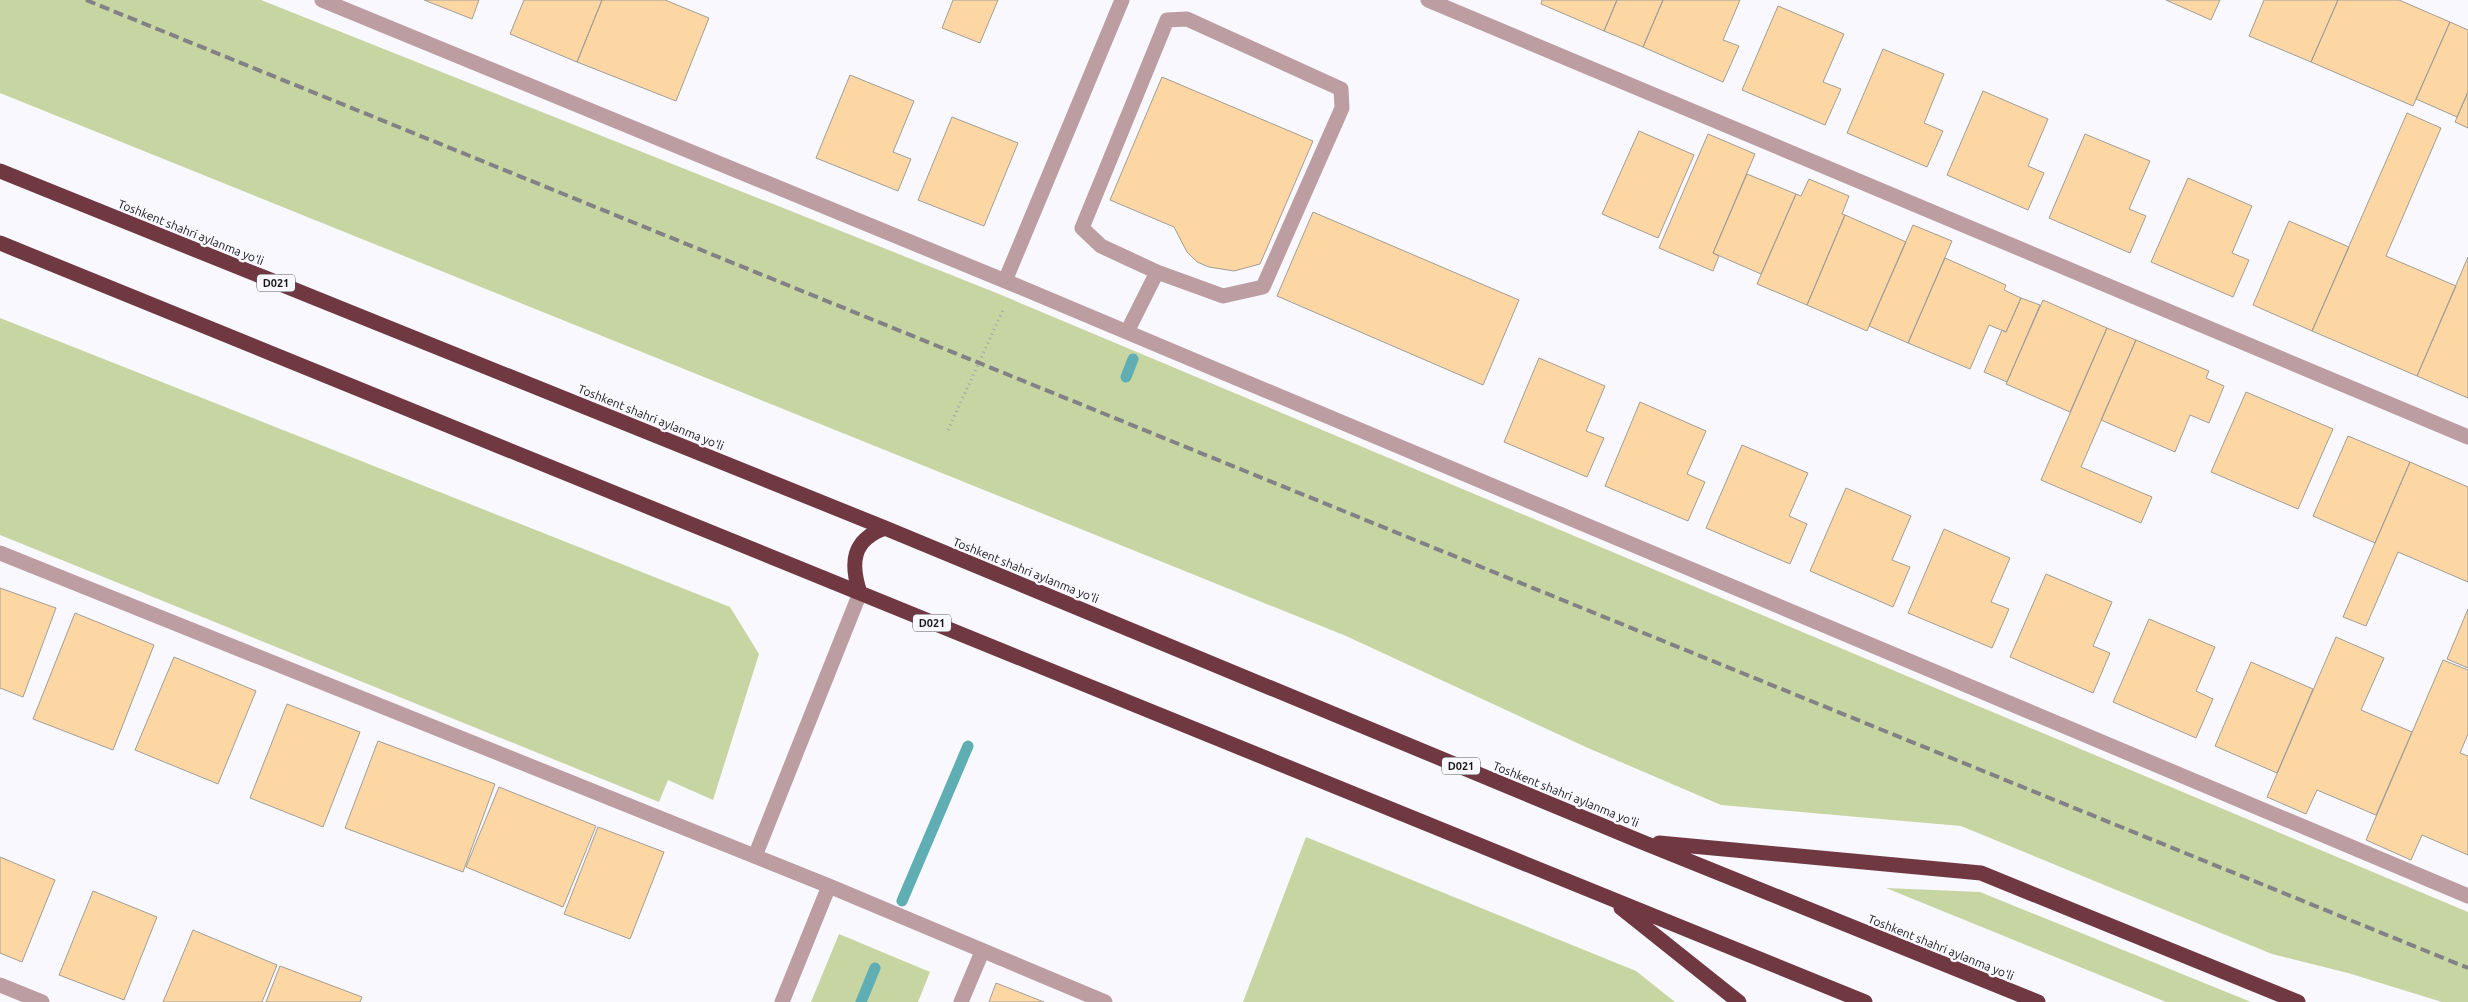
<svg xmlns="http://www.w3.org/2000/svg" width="2468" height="1002" font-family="Ubuntu,sans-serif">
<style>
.green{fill:#c7d5a2}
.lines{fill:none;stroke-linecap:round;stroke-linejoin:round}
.stream{stroke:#5eaeb3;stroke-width:11}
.building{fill:#fcd7a3;stroke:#a09d98}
.path{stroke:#a4a3a8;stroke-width:3;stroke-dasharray:1 4;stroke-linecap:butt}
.minor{stroke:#bc9ea2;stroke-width:15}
.highway{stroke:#703942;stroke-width:15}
.rail{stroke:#828185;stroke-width:4;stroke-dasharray:10 5;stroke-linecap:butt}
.labels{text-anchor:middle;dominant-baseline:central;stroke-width:5;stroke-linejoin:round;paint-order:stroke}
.shield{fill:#f9f8fe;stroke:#59595c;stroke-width:1}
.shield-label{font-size:11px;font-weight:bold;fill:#151517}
.street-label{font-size:12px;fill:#151517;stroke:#f9f8fe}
</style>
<rect width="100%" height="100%" fill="#f9f8fe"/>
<path class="green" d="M0,0H261L999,294L2468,912V1002H2442L2348,973L2272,954L1961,826L1721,805L1588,748L1346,636L0,93Z
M0,318L730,607L759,654L713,800L668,780L659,802L0,535Z
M1306,837L1636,971L1675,1002H1243Z
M1886,888L1980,892L2251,1002H2166Z
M839,934L930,972L918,1002H811Z"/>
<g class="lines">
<path class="stream" d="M1126,377L1133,359
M902,901L968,746
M861,1002L875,968"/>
</g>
<path class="building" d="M424,0H479L472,19Z
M524,0H602L577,62L510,34Z
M602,0H665L709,18L676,101L577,62Z
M953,0H998L980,43L942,28Z
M1542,0H1617L1604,31L1541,4Z
M1617,0H1663L1643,47L1604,31Z
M1663,0H1740L1723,40L1739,46L1723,82L1643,47Z
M2166,0H2220L2211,20Z
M2264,0H2338L2311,62L2249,36Z
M2338,0H2399L2450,22L2413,106L2311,62Z
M1778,6L1844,34L1823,82L1841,89L1825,125L1742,90Z
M2450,22L2468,30V92L2457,117L2416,99Z
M1883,49L1944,74L1924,123L1943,131L1927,167L1847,133Z
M850,75L914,101L893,152L911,159L898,191L816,158Z
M1162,77L1313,141L1260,264L1234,271L1209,267L1197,262L1187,252L1174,227L1110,200Z
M1983,91L2048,119L2028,166L2044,173L2028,210L1947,175Z
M2468,92V128L2455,122Z
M2407,113L2441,128L2386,256L2456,286L2417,376L2312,331Z
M952,117L1018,143L984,226L918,200Z
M1639,131L1694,155L1658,238L1602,214Z
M1708,134L1755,154L1713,253L1719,256L1713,271L1659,248Z
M2085,134L2150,161L2129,209L2146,216L2130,253L2049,218Z
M1747,174L1796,194L1761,274L1713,253Z
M2188,178L2252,206L2232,253L2249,260L2233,297L2151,262Z
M1809,179L1849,196L1842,214L1845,215L1807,305L1757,284L1796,194L1801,196Z
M1313,212L1519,300L1483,385L1277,296Z
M1845,215L1906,242L1867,331L1807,305Z
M2289,221L2349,247L2312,331L2253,305Z
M1913,225L1952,241L1908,343L1869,326Z
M2468,257V398L2417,376Z
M1945,258L2006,285L2004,290L2021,298L2006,332L1989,325L1970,369L1908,343Z
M2021,298L2040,305L2007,382L1984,372L2002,330L2006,332Z
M2043,300L2107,328L2070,412L2006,384Z
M2107,328L2136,340L2081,467L2152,497L2141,523L2041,480Z
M2136,340L2209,371L2206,378L2224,386L2209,423L2190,415L2175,452L2101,420Z
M1539,358L1605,386L1586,431L1604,438L1587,477L1504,442Z
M2246,392L2333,429L2298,509L2211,472Z
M1640,402L1706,431L1687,474L1705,482L1688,521L1605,486Z
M2348,436L2410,462L2375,543L2313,516Z
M1742,445L1808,473L1789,516L1807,524L1790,564L1706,528Z
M2410,462L2468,487V582L2398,552L2366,626L2343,617Z
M1846,488L1911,516L1892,560L1910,567L1893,607L1810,571Z
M1944,529L2010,558L1991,602L2009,609L1992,648L1908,613Z
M2046,574L2112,602L2093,646L2110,653L2093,693L2010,657Z
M0,588L56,608L23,697L0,688Z
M2468,609V668L2447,659Z
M75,613L154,645L113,750L33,719Z
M2149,619L2215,647L2196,691L2213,699L2196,738L2113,702Z
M2336,637L2384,658L2361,710L2412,732L2376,815L2317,790L2306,814L2267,797Z
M174,657L256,691L218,784L135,750Z
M2443,660L2468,670V734L2460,753L2468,756V855L2422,835L2411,860L2366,840Z
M2251,662L2313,689L2277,773L2215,746Z
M287,704L360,732L323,827L250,798Z
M378,741L495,784L463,872L345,828Z
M499,787L596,826L563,907L466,867Z
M598,827L664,852L630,939L564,914Z
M0,857L55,880L22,962L0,953Z
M93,891L157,917L124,1000L59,975Z
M193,930L277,965L262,1002H163Z
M280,966L362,997L360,1002H266Z
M996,983L1044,1002H989Z"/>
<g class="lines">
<path class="path" d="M948,430L1004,308"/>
<path class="minor" d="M322,0L1015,285L2468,896
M1428,0L2468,437
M1005,281L1122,0
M1127,332L1157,272L1101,246L1082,228L1167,20L1187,19L1341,89L1342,108L1263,287L1223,296L1157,272
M0,553L829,886L1105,1002
M755,856L860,593
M0,985L42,1002
M782,1002L829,886
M961,1002L982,952"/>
<path class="highway" d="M0,171L885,528L1642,842L2038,1002
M0,243L1865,1002
M860,593C850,563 852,540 885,528
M1659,843L1981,873L2298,1002
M1621,908L1739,1002"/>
<path class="rail" d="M86,0L2468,968"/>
</g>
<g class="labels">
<g class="shield">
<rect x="257" y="274.5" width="38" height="17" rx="4"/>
<rect x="913" y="614.5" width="38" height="17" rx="4"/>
<rect x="1442" y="757.5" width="38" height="17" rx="4"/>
</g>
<g class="shield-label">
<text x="276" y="283">D021</text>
<text x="932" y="623">D021</text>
<text x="1461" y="766">D021</text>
</g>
<g class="street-label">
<text transform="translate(191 232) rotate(22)">Toshkent shahri aylanma yoʻli</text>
<text transform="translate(651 417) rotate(22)">Toshkent shahri aylanma yoʻli</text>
<text transform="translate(1026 570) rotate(22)">Toshkent shahri aylanma yoʻli</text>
<text transform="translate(1566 794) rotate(22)">Toshkent shahri aylanma yoʻli</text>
<text transform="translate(1941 947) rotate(22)">Toshkent shahri aylanma yoʻli</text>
</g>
</g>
</svg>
